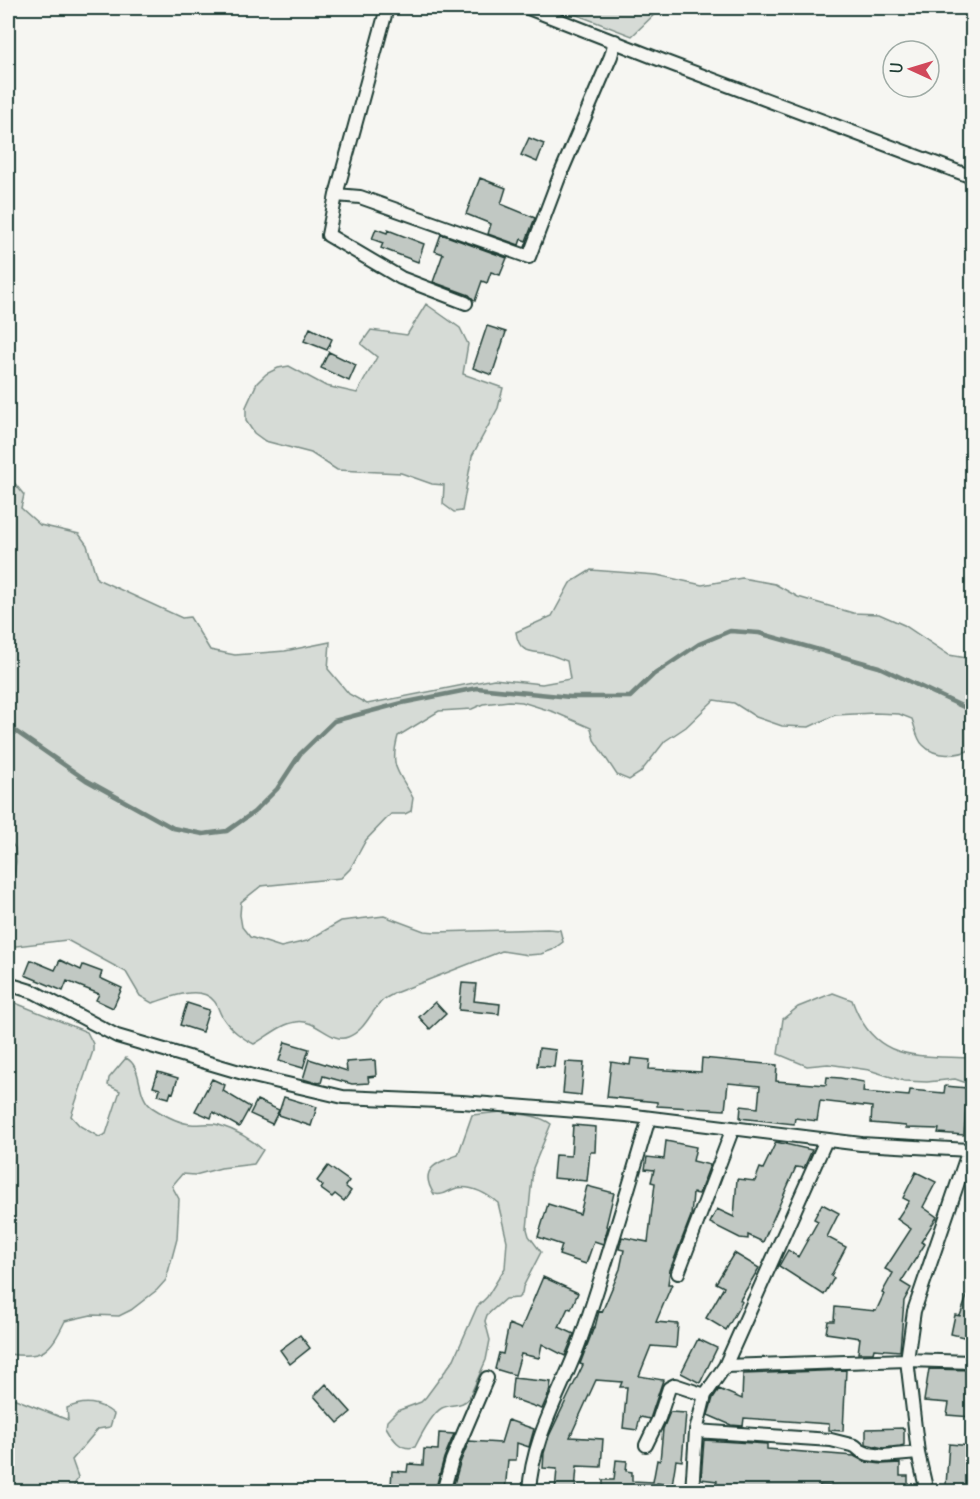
<svg xmlns="http://www.w3.org/2000/svg" width="980" height="1499" font-family="Delius,sans-serif">
<style>
.green{fill:#d6dbd6;stroke:#7a8c85;stroke-width:1.5}
.lines{fill:none;stroke-linecap:round;stroke-linejoin:round}
.stream{stroke:#72847d;stroke-width:4.5}
.building{fill:#c1c8c3;stroke:#1f3d34;stroke-width:1.5}
.street-casing{stroke:#1f3d34;stroke-width:16}
.street{stroke:#f6f6f2;stroke-width:12}
</style>
<rect width="100%" height="100%" fill="#f6f6f2"/>
<filter id="ink" filterUnits="userSpaceOnUse"><feTurbulence type="fractalNoise" baseFrequency=".0167" numOctaves="2"/><feDisplacementMap in="SourceGraphic" scale="12" xChannelSelector="R" yChannelSelector="G"/><feConvolveMatrix kernelMatrix="1 2 1 2 8 2 1 2 1" color-interpolation-filters="sRGB"/></filter>
<g filter="url(#ink)">
<path class="green" d="M559,8H661L632,36Z
M426,304L460,328L468,344L463,374L503,388L498,408L472,456L462,511L454,512L443,504L444,485L432,484L401,473L337,470L311,453L265,441L254,433L246,421V407L257,383L266,374L278,368L289,366L326,386L357,393L377,357L361,344L371,330L407,335Z
M8,475L24,495L21,508L40,525L79,534L87,545L97,579L182,618L190,617L210,650L235,655L285,651L330,642L328,669L349,694L367,704L494,679L542,684L570,679L567,661C561,659 555,656 548,654C530,651 519,654 516,632L552,616L570,583L591,570L657,575L702,585L742,578L775,584L798,597L853,613L879,614L904,625L949,655L972,659V749C958,756 935,758 923,745C917,740 915,727 912,719L899,714L874,713L835,715L809,727L782,726L756,717L734,703L714,700L686,727L665,741L640,773L629,780L617,775L594,740L591,728L554,712L522,702L509,701L483,704L472,709L439,711L398,736C389,769 399,771 413,798L411,811L405,814H391L366,840L350,869L341,878L261,886L241,902L240,915L242,927L250,937L281,947L307,941L341,921L384,916L424,931L436,932L547,929L560,930L563,942L552,950L541,954L528,955L502,951L395,993C392,995 387,997 383,1000C370,1012 366,1030 348,1037C331,1044 316,1018 296,1022C281,1024 267,1037 254,1044C243,1039 230,1029 223,1018C219,1013 218,1005 214,1001C200,984 169,998 152,1003L140,996L126,972L67,940L8,947V891L14,875L16,861L15,848L8,839Z
M833,993L852,1000C874,1063 916,1055 972,1058V1085L955,1079L927,1082L904,1081L869,1070L828,1064L807,1066L778,1054L783,1019L798,1007Z
M8,1000L87,1032L93,1044V1051L71,1116L80,1126L99,1137L106,1134L120,1091L108,1085L109,1078L126,1058C144,1067 135,1097 153,1108C164,1115 179,1123 191,1124C201,1125 210,1122 219,1125C235,1130 251,1139 263,1150L254,1164L221,1168L195,1175L182,1174L172,1186L179,1199L177,1239L166,1280L157,1290L131,1310L119,1316L91,1315L65,1321C50,1352 43,1359 8,1354Z
M501,1112C517,1114 538,1114 551,1124L533,1168L527,1229L529,1236L541,1252L523,1287L522,1294L518,1298L505,1299L487,1315L485,1321L490,1340L486,1360L469,1398C462,1407 452,1403 442,1408C432,1413 420,1437 415,1447C400,1451 393,1439 386,1427L387,1421L397,1411L421,1402L426,1397L454,1359L477,1307L487,1297L505,1268L507,1241L498,1203C487,1194 473,1185 457,1188C448,1190 445,1196 434,1194C418,1169 436,1163 458,1155L472,1115Z
M8,1396L68,1420L67,1408C85,1400 99,1402 114,1414L110,1427L98,1429L72,1460L78,1477L72,1490L8,1491Z"/>
<g class="lines">
<path class="stream" d="M8,726L86,780L173,828L203,834L227,831L254,812L277,789L300,754L334,721L402,703L477,688L570,697H630L653,675L699,644L730,631L759,633L879,667L972,711"/>
</g>
<path class="building" d="M529,138L544,144L537,162L521,155Z
M480,178L506,188L501,204L535,218L526,241L521,239L519,245L488,234L491,224L466,214Z
M376,229L387,233L388,230L424,244L418,262L381,248L383,243L372,239Z
M441,234L507,258L500,275L491,272L487,283L482,281L475,301L469,295L433,282L443,254L435,251Z
M487,326L506,332L492,375L473,368Z
M310,328L332,339L327,350L304,341Z
M329,352L356,365L349,381L321,368Z
M31,960L55,970L60,960L81,970L83,965L102,972L100,978L122,988L113,1008L96,1000L99,994L67,981L63,991L25,975Z
M462,983L476,984L474,1001L500,1004L499,1014L459,1010Z
M435,1002L446,1014L430,1029L419,1017Z
M187,1003L209,1010L202,1032L180,1025Z
M285,1042L309,1049L303,1068L279,1061Z
M539,1048L556,1050L554,1067L537,1066Z
M631,1058L650,1060L649,1069L701,1072L702,1058L777,1065L776,1081L826,1085L827,1077L840,1078L864,1082L863,1092L909,1096L910,1090L944,1093L945,1086L967,1088L964,1135L938,1133L939,1129L906,1128V1126L871,1123L872,1107L820,1101L817,1121L795,1118L794,1124L740,1118L741,1106L758,1108L760,1086L728,1083L725,1110L657,1106V1102L607,1097L611,1062L630,1065Z
M309,1059L347,1071L346,1062L375,1060L376,1076L368,1077L369,1083L352,1084L323,1076L321,1083L313,1082L303,1079Z
M566,1062L584,1063L581,1095L563,1093Z
M158,1072L178,1078L173,1093L171,1092L169,1098L158,1095L160,1089L153,1087Z
M212,1079L225,1085L223,1091L250,1107L239,1127L213,1112L211,1118L195,1111Z
M284,1097L317,1107L311,1126L278,1115Z
M257,1100L279,1110L272,1124L250,1114Z
M573,1125L596,1127L595,1152H590L587,1181L553,1178L555,1155L571,1156Z
M666,1141L696,1147L693,1161L710,1165L699,1194L693,1193L691,1216L670,1270L668,1284H672L656,1322L678,1324L676,1348L651,1346L639,1376L663,1380L650,1419L640,1417L637,1430L623,1428L627,1387H620L622,1382L596,1380L570,1437L603,1439L601,1467L577,1466L575,1491H555L557,1469L543,1468L544,1453L549,1436L583,1365L580,1364L594,1327H595L599,1311L602,1312L620,1269L624,1250L619,1249L622,1237L648,1242L655,1183L651,1182L654,1170L645,1169L647,1157L664,1159Z
M776,1142L812,1150L804,1168L796,1167L763,1242L748,1235V1239L740,1238L710,1223L717,1209L734,1217L737,1179L755,1181L760,1168L763,1169Z
M328,1166L349,1181L345,1186L351,1191L344,1201L335,1194L332,1197L321,1189L323,1186L317,1181Z
M916,1172L936,1182L923,1207L937,1217L921,1242L925,1244L901,1282L911,1288L904,1301L900,1351L874,1349L873,1353H858L860,1338L826,1333L828,1321H834L835,1307L876,1311L884,1294L882,1293L893,1273L885,1269L911,1229L897,1219L909,1201L903,1198Z
M587,1186L614,1193L606,1226L608,1227L603,1244L594,1241L586,1264L559,1255L562,1245L538,1237L548,1204L580,1214Z
M822,1204L839,1213L827,1237L846,1247L831,1276L834,1278L824,1295L779,1266L788,1250L798,1257L818,1221L814,1219Z
M734,1253L759,1268L740,1300L742,1302L726,1330L706,1318L724,1287L716,1283Z
M543,1277L578,1293L571,1309L568,1308L559,1327L574,1334L565,1356L542,1344L539,1358L521,1354L515,1375L495,1369L499,1353L503,1354L509,1324L521,1329Z
M971,1285H972V1339L951,1334L955,1315L960,1316Z
M300,1335L310,1348L290,1364L280,1350Z
M698,1339L717,1348L700,1383L681,1373Z
M929,1369L972,1370V1417L947,1415L949,1403L924,1401Z
M846,1370L843,1431L829,1430V1424L744,1418L743,1426L731,1425L708,1415L713,1398L719,1389L742,1399L743,1374Z
M513,1378L551,1382L549,1393L542,1409L511,1398Z
M326,1384L351,1412L338,1423L314,1396Z
M670,1412L686,1413L682,1461L676,1460L672,1485L657,1483L656,1491L603,1489V1480H614L616,1460L627,1461L626,1471L632,1472V1481L653,1482L657,1460L660,1461L663,1429Z
M508,1420L534,1429L529,1447L517,1443L516,1460H508L505,1491H452L460,1463L469,1441L501,1443Z
M904,1428V1445L900,1446L883,1448L866,1444V1429Z
M439,1433L454,1434L444,1458L435,1491H399V1486L391,1485L392,1471L407,1472L408,1464L423,1465L424,1449L438,1450Z
M704,1440L767,1444V1449L854,1456L865,1462L882,1464L900,1463V1476H908V1491H870V1489L820,1485L818,1491L741,1490V1491H716L717,1481L701,1479Z
M949,1444L972,1446V1491H948V1486L946,1485Z"/>
<g class="lines">
<g class="street-casing">
<path id="street" d="M387,8L336,195L328,235L401,278L466,303
M528,8L666,62L972,177
M336,195L360,197L529,257L560,175L611,56L615,41
M8,984L34,992L117,1036L253,1076L343,1097L462,1102L627,1115L861,1144L969,1150L914,1311L907,1360L918,1453L927,1492
M678,1273L733,1128
M725,1366L907,1360L972,1362
M696,1431L831,1440L855,1446L861,1451L868,1454L883,1456L918,1453
M646,1445L659,1418L669,1388L675,1385L705,1395
M443,1492L452,1460L487,1378
M529,1492C532,1437 562,1391 580,1341C606,1267 627,1193 649,1118
M692,1492L696,1431L705,1395L725,1366L826,1140"/>
</g>
<use href="#street" class="street"/>
</g>
</g>
<rect width="980" height="1499" fill="none" stroke="#f6f6f2" stroke-width="30"/>
<rect x="15" y="15" width="950" height="1469" fill="none" stroke="#1f3d34" stroke-width="2" filter="url(#ink)"/>
<g transform="translate(911 69) rotate(274)"><circle r="28" fill="#f6f6f2" stroke="#a0aca6" stroke-width="1.5"/>
<path d="M0-4.5L10 22L0 15L-10 22Z" fill="#d1495b"/>
<text y="-9" font-size="16" font-weight="bold" text-anchor="middle" fill="#1f3d34">U</text>
</g>
</svg>
